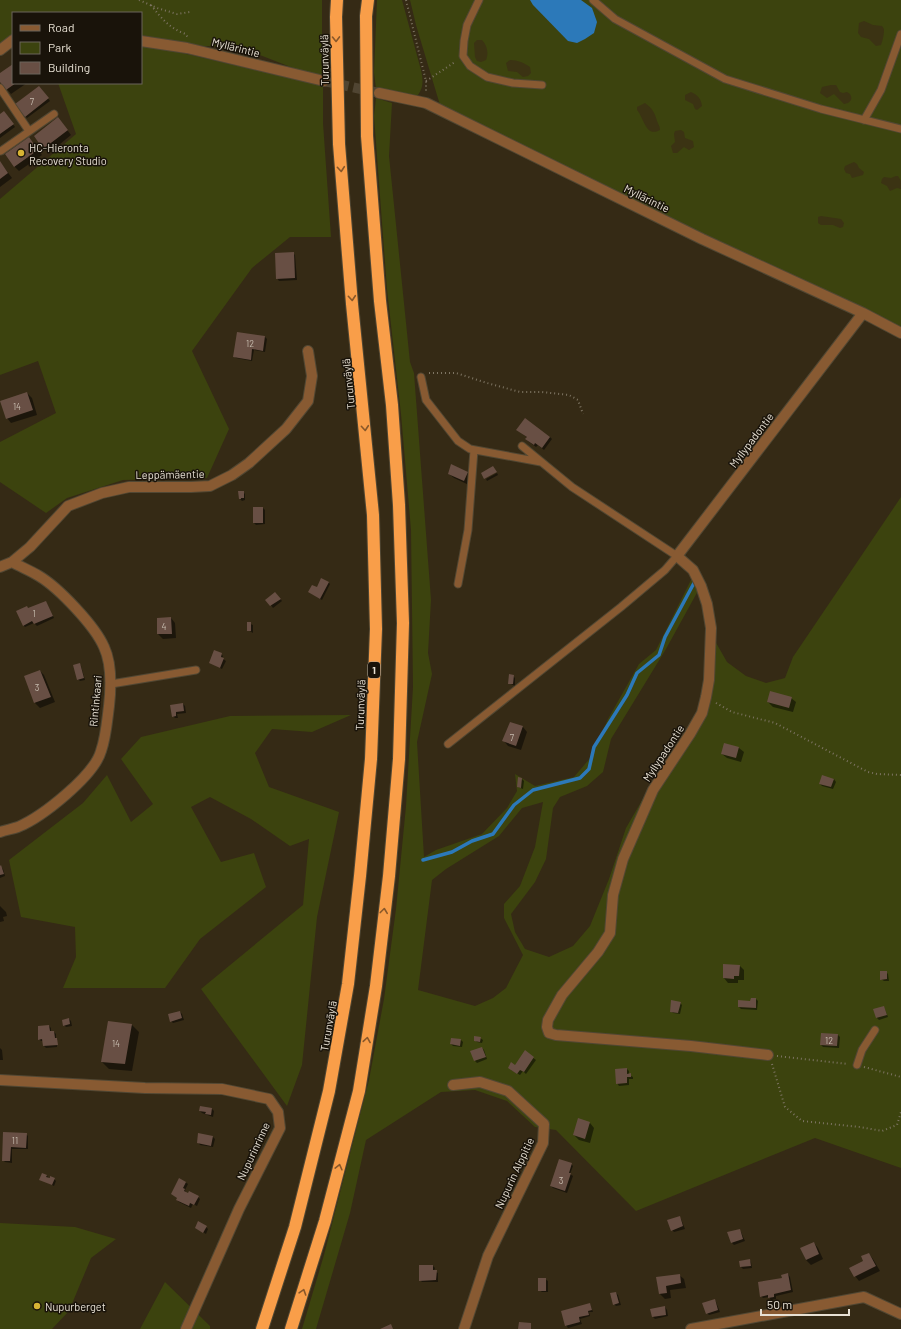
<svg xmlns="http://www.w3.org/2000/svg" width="901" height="1329" font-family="Barlow,sans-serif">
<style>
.green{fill:#3c430e;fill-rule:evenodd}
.sand{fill:#3b3313}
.water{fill:#2c79b9}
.shadow{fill:#0007}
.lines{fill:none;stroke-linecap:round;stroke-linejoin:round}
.stream{stroke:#2c79b9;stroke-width:3.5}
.building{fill:#684f44}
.street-tunnel{stroke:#504532;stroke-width:10;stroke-dasharray:10 5;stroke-linecap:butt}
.lane-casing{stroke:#514733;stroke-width:9}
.street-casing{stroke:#514733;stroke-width:12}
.highway-casing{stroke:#514733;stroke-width:14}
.path{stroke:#7d7462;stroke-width:2;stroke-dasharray:1 3;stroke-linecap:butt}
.lane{stroke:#885a32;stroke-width:7}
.street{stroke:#885a32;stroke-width:10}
.highway{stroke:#f99e49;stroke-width:12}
.oneway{stroke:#89582a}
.poi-dot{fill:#d8b434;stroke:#19130a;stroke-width:1.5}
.labels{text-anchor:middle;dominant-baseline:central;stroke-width:3;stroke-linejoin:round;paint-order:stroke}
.number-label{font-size:9px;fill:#c7bcaf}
.shield{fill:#19130a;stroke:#a9a297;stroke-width:1}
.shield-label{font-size:10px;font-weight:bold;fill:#e7e0d3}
.street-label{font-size:11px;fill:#e7e0d3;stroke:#19130a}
.poi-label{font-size:11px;fill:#e7e0d3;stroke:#19130a;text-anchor:start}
</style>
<rect width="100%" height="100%" fill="#352a15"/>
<path class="green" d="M0,0H322V75L301,71L239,47L203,46L141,35V13H13V36L0,45Z
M377,0H402L421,70C423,79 424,87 418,95L410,96L376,89L374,72Z
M410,0H901V328L612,191L440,105L416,25Z
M141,45L191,55L323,86V123L331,237H290L252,268L192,351L229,429L207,478L123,480L67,498L46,513L0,482V442L56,413L38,361L0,375V199L76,134L58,83H141Z
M376,98L392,103L389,156L410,362L414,373L431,600L428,653L432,674L417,742L424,857L436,850L482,834L507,808L517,791L515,774L535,786L574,777L591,757L608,719L639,664L656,650L692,578L699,589L666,649L611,739L603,772L587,786L560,797L553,808L546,859L535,882L511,914L515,932L525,949L549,957L573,946L590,926L609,879L626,828L652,783L696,716L715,641L727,662L746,676L766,683L785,678L793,657L901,497V1168L815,1138L636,1211L556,1130L535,1127L507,1101L475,1090L441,1092L366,1140L350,1213L316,1329H302L324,1255L369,1080L384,999L396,909L406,806L413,687L411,530L401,414L387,289L374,116ZM543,802L535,847L520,886L504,904V918L523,955L506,988L493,998L475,1006L418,990L432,880L446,869L499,836L522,808Z
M351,715L312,732L272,729L255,753L269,787L339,812L317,917L302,1065L287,1106L201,989L303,905L309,839L290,846L251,819L210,797L191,807L221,862L254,853L266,887L200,939L165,988H63L76,957L75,927L21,917L9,860L83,803L107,775L131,822L153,804L121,759L141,737L230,716Z
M0,1223L75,1227L116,1239L91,1258L69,1311L52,1329H0Z
M165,1282L210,1326V1329H140Z"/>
<path class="sand" d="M864,21L873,25L882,26L884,29C884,34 883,40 881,45L876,46L869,39L861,37L858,33L859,23Z
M477,40H482C487,45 489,53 486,60L481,62L477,61L475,57L474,43Z
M510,60C518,60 524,63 530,67L531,73L528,76L523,77L517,72L508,71L506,63Z
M831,85H836L840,92L843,93L847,92L850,94C852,98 852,100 848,103L844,104L834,94L827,98L820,93L822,87Z
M691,92C698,95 701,99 702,106L697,110L695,109L693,104L685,100V95Z
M645,103C652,108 655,113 657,121C658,124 660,126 660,130C646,138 644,118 637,110V107Z
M681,130L684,132L685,138L693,141L694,147L689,150L684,147L677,153H673L671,146L675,142L674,134L675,131Z
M854,162L857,164L859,168L864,172L863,175L852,178L850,174L846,173L844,169L845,166Z
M896,176H898L901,181V189L897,188L890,191L887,186L881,183L882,179L884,177L891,178Z
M821,216L841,219L844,223L843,227L840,228L833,225H821L818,223V217Z"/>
<path class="water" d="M530,0H581L592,8L597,22L594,33L585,39L577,43L568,41L533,5Z"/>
<path class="shadow" d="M13,65V83H27L11,94L0,80V74Z
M41,89L50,101L27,118L25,116Z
M6,115L15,127L0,138V116Z
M62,123L71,135L49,153L44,148Z
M33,143L42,155L19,171L14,166Z
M0,162L12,178L0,187Z
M293,253L295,255L297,280L279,281L277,278Z
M238,333L265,337L267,339L265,352L254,350L252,361L236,358L234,356Z
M27,393L32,398L37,415L11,423L7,418Z
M520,432L550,437L552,439L544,450L538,445L536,447L528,441L526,439L528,438Z
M452,466L468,473L473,478L469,485L454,478L449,474Z
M497,473L498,475L487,481L486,479Z
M243,492L245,494V500L242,501L240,499Z
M263,508L265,510V524L256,525L254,523Z
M328,582L330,584L322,600L312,594L317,588Z
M277,595L282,601L273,608L267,600Z
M46,602L54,618L37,626L34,623L25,627L23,625Z
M171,618L175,623L176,638L163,639L158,634Z
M248,623L253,625V633L248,630Z
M221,654L223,656L222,658L226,661L222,669L211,663Z
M79,664L81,666L85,680L80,681L78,679Z
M40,671L44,675L55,702L40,708L35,703L25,677Z
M513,676L515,678V686L509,683Z
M791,698L796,702L793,712L773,707L768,702Z
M183,704L185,706L186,713L177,714L178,718H175L173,716L171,706Z
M510,723L523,727L527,732L521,750L508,746L504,741Z
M725,744L739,748L744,752L741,762L727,758L722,754Z
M522,779L524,781L523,789L518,787Z
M834,779L836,782L833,789L822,786L820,784Z
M0,867L3,869L5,876L0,878Z
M0,906L6,912L7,916L3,917L4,921L0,922Z
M740,966L744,970V980H738V983H728L724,978Z
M886,972L888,974L889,981H884L881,979Z
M756,999L758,1001L757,1010L741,1009L739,1007Z
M680,1003L682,1005L680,1014L673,1013L671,1011Z
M884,1007L888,1017L879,1020L877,1018L875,1010Z
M180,1012L182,1014L184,1020L173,1023L171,1021Z
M69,1019L71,1021L72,1026L66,1027L64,1025Z
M132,1025L139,1032L132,1071L109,1069L102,1062Z
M49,1026L51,1028V1032H54L56,1034V1039L58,1040H57V1047L46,1048L44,1046V1041H41L39,1039Z
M822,1034L838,1035L840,1037L839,1048L823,1047L821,1045Z
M480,1038L483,1040L482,1043L477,1042L475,1040Z
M461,1040L463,1042L462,1047L453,1046L451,1044Z
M0,1048L2,1050L3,1060H0Z
M482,1048L484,1050L487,1059L477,1063L475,1061Z
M525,1052L536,1060L526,1074L523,1071L520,1075L511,1070L515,1066Z
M627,1069L629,1071V1075L633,1077V1079H629V1085L619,1086L617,1083Z
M201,1107L212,1109L214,1111L213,1117L202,1113L200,1111Z
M590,1123L594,1128L590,1143L579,1140L574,1135Z
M4,1133L26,1134L28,1136V1149H12V1163L5,1162L3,1160Z
M213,1137L215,1139L213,1147L200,1145L198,1142Z
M571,1164L573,1166L570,1174L573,1176L567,1193L553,1188L551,1186Z
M47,1176L50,1179H54L56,1181L54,1186L41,1179Z
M185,1182L188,1184L185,1190L186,1193L198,1197L200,1199L197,1206L193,1204L191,1208L179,1202L177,1200L178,1198L172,1194Z
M679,1217L681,1219L685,1229L674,1232L672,1230Z
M206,1227L208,1229L206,1234L196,1228Z
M739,1230L741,1232L745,1241L734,1245L732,1243Z
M814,1243L818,1248L823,1259L811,1265L806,1260L801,1249Z
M869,1254L873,1259L880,1271L859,1281L855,1276Z
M749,1260L751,1262L752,1268L743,1269L741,1267L740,1261Z
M433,1266L435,1268L434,1271L438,1273V1282H422L420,1280Z
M788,1274L790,1277L793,1292L776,1296V1299L771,1300L769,1297L763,1298L761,1296Z
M679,1275L684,1279L686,1288L670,1290L671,1298L665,1299L660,1294L657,1278Z
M545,1279L548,1281V1292H542L539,1290Z
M616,1293L618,1295L621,1305L616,1306L614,1304Z
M714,1300L716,1302L720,1312L709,1315L707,1313Z
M590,1304L593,1312H589L590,1316L580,1319L582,1324L568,1328L566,1325Z
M665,1307L667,1310L668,1316L655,1319L653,1317Z"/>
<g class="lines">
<path class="stream" d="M423,860L452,852L472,841L493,834L514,805L533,790L580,778L589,769L594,747L627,695L637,673L659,655L665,637L694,583"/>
</g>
<path class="building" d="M13,64V83H16L6,90L0,82V73Z
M39,86L49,98L25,117L15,104Z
M4,111L14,124L0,134V114Z
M58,117L68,130L43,149L34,136Z
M29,137L38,150L14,167L5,154Z
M0,161L8,173L0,179Z
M294,252L295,278L276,279L275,253Z
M237,332L265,336L263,351L252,349L251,360L233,357Z
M27,392L33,410L6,419L0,401Z
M525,418L550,437L542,448L535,443L534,445L525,439L527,437L516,430Z
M451,464L468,472L464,481L448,474Z
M493,466L497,472L484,479L481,473Z
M238,491H244V498H241V499H239Z
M253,507H263V523H253Z
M321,578L329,582L320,599L308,592L312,585L317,587Z
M275,592L281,599L270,606L265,600Z
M46,601L53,616L34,624L32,621L23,626L16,611L27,606L28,608Z
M171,617L172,634H157V618Z
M247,622H251V631H247Z
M214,650L222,653L221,657L224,658L220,668L209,663Z
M80,663L84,678L77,680L73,665Z
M40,670L51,697L34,703L24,676Z
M509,674L514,675L513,684H508Z
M770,691L792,697L789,708L767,702Z
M183,703L184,711L176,712V716L172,717L170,705Z
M510,722L523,726L516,746L502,741Z
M724,743L739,747L736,758L721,754Z
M822,775L834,779L831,787L819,784Z
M518,777L522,778L521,788L517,787Z
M1,865L4,874L0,875V866Z
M723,964L740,965L739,976H734V979L723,978Z
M880,971H887V979L880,980Z
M751,998H756V1008L738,1007V1000L750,1001Z
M671,1000L681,1002L678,1013L670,1012Z
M884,1006L887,1015L876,1018L873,1009Z
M180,1011L182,1018L170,1022L168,1014Z
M69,1018L70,1024L63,1026L62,1020Z
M108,1021L132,1024L125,1064L101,1062Z
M49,1025L50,1031H54L55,1038H57L58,1045L43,1046L42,1039L38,1040V1026Z
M821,1033L838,1034L837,1046L820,1045Z
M474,1036L481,1037L480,1042L474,1041Z
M451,1038L461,1039L460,1046L450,1044Z
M482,1047L486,1057L474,1061L470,1051Z
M525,1050L534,1057L524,1072L520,1070L517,1074L508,1068L511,1062L515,1065Z
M627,1068V1074L631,1073V1077H627V1083L616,1084L615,1069Z
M200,1106L212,1108L211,1115L205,1114L206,1112L199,1111Z
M578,1118L590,1122L585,1139L573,1135Z
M3,1132L27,1133L26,1148L11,1147L10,1161H2Z
M198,1133L213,1136L211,1146L197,1143Z
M559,1159L572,1163L569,1173H571L565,1191L550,1186Z
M42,1173L47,1175L46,1177L50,1178V1176L55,1178L52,1185L39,1180Z
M179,1178L186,1182L183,1188L185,1189L184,1191L188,1193L189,1191L199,1196L194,1205L190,1203L189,1206L176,1200L177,1198L171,1194Z
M680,1216L683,1226L671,1231L667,1220Z
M198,1221L207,1226L203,1233L195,1228Z
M740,1229L743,1239L731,1243L727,1232Z
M814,1242L819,1254L806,1260L800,1248Z
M869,1253L876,1266L854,1277L849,1268L863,1261L861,1256Z
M750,1259L751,1266L740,1267L739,1261Z
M419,1265H433V1270H437L436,1280L419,1281Z
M788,1273L791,1290L774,1294V1297L768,1298V1295L760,1297L758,1282L782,1278L781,1275Z
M680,1274L681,1283L666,1286L667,1293L659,1294L656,1277Z
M538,1278H546V1291H538Z
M616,1292L619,1303L613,1305L610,1293Z
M715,1299L718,1310L706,1314L702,1303Z
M590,1303L592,1310L588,1311L589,1315L579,1317L580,1322L565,1326L561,1311Z
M665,1306L666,1315L652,1317L650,1309Z
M519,1322L531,1323V1329H518Z
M391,1324L393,1329H380Z"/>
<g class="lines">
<path class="street-tunnel" d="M324,81L379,93"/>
<g class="lane-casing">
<path id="lane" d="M479,0L467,25L464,41L463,56L470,66L487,77L513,83L542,85
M593,0L615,19L725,79L821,109L901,129
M0,88L29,131
M864,120L881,90L901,34
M1,151L54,114
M421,377L426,400L458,441L470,449L541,462
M458,584L468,530L474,450
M111,684L196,670
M448,744L621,607L665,570L677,556L572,487L522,446
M857,1065L862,1050L875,1030"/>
</g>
<g class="street-casing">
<path id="street" d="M141,41L187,48L324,81
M0,50L13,40
M379,93L426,103L702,239L863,313L901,333
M0,567L12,562L30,547L68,506L102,493L129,487H191L210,486L232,475L249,463L286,429L308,401L312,376L308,351
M0,832C6,830 12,829 18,827C42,817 94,776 101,751C106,737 107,721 109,706C111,688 112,664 104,647C95,626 59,588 39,576C31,571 21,567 12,562
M768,1055L691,1046L556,1035L549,1033L547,1027L548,1020L562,995L598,952L610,933L613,895L623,859L653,790L690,734L702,713L706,697L709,680L711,628L707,604L701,586L693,570L677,556L863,313
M0,1080L145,1088L222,1089L269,1099L278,1112L280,1128L239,1209L186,1329
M453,1085L480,1082L508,1091L544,1124L543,1143L488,1256L464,1329
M691,1329L864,1297L901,1314"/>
</g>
<g class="highway-casing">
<path id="highway" d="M262,1329L295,1227L329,1091L348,984L360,876L371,759L376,629L373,515L352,304L339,144L336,17L337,0
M291,1329L325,1221L359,1091L376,986L389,876L399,759L403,623L399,505L392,405L380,301L367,136L366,16L368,0"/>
</g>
<path class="path" d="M139,0L157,8L177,14L190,12
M406,0L426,81V92
M151,5C161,18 170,29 186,34L188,38
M426,81L455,62
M429,373H456L487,383L520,392H542L569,395L578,400L583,414
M716,703L732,712L775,723L868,772L877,774L901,775
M777,1056L848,1064
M772,1064L785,1107L802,1121L860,1127L882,1131L897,1125L901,1112
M864,1067L901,1077"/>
<use href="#lane" class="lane"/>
<use href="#street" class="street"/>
<use href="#highway" class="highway"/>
</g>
<defs><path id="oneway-chevron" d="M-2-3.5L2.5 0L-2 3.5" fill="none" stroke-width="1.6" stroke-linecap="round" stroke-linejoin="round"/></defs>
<g class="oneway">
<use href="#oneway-chevron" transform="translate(336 39) rotate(89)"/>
<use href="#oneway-chevron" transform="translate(341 169) rotate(85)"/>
<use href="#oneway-chevron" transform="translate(352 298) rotate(85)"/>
<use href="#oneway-chevron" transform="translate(365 428) rotate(85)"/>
<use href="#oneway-chevron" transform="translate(384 911) rotate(-83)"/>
<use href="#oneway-chevron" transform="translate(367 1040) rotate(-81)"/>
<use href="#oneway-chevron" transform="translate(339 1167) rotate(-76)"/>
<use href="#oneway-chevron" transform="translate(303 1292) rotate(-72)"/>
</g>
<g class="poi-dot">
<circle cx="21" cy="153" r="4"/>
<circle cx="37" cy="1306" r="4"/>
</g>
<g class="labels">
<g class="number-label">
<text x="32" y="101">7</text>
<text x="250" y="343">12</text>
<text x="17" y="406">14</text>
<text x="34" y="613">1</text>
<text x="164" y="626">4</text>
<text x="37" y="687">3</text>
<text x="512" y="737">7</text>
<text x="829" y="1040">12</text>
<text x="116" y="1043">14</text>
<text x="15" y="1140">11</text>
<text x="561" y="1180">3</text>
</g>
<rect class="shield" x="368" y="662" width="12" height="16" rx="3"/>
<g class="shield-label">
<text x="374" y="670">1</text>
</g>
<g class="street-label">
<text transform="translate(236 47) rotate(14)">Myllärintie</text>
<text transform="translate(324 60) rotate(-91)">Turunväylä</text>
<text transform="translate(647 198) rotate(26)">Myllärintie</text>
<text transform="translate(348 384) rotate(-96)">Turunväylä</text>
<text transform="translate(751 440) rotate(-53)">Myllypadontie</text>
<text transform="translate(170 474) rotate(-1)">Leppämäentie</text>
<text transform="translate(95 701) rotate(-85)">Rintinkaari</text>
<text transform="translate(360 705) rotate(-88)">Turunväylä</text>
<text transform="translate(663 753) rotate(-57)">Myllypadontie</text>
<text transform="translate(328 1026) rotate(-80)">Turunväylä</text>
<text transform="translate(253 1151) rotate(-65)">Nupurinrinne</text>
<text transform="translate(514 1173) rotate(-65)">Nupurin Alppitie</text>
</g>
<g class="poi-label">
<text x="29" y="147">HC-Hieronta<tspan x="29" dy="13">Recovery Studio</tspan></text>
<text x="45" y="1306">Nupurberget</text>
</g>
</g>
<rect x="12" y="12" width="130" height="72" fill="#19130a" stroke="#6b655a"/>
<rect x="20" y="25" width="20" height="6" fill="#885a32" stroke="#6b655a"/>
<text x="48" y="32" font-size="12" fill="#e7e0d3">Road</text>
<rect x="20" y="42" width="20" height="12" fill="#3c430e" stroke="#6b655a"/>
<text x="48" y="52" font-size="12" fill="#e7e0d3">Park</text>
<rect x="20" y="62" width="20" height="12" fill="#684f44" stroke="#6b655a"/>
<text x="48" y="72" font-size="12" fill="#e7e0d3">Building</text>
<path d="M761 1309v6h88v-6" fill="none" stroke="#e7e0d3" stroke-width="2"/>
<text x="767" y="1309" font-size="12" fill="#e7e0d3" stroke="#19130a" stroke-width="3" paint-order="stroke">50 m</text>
</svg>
